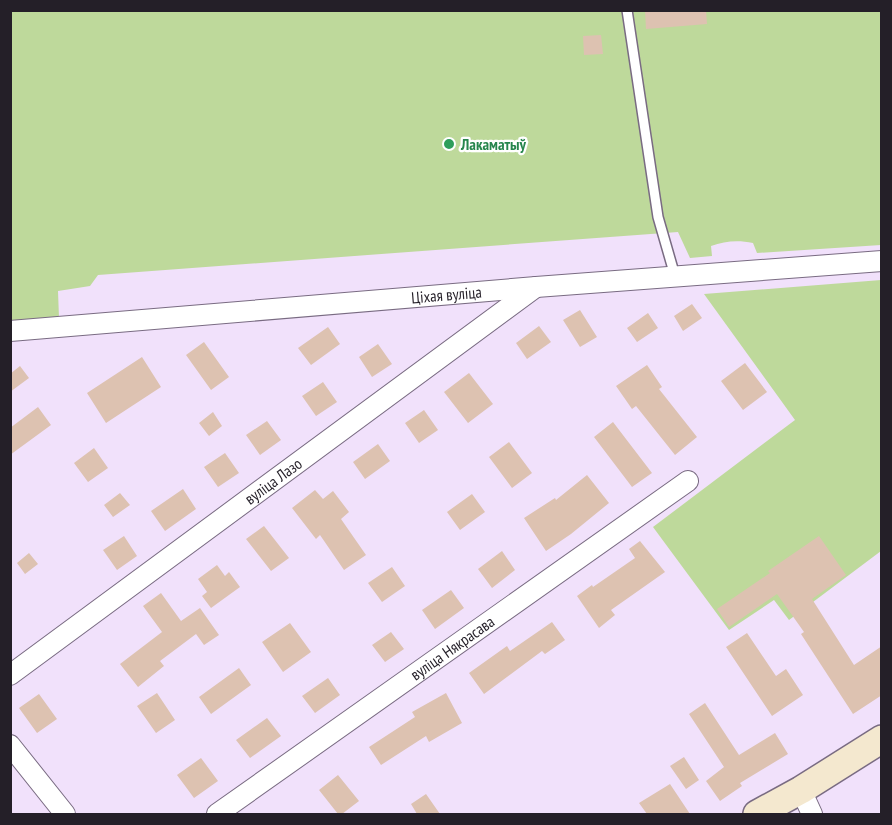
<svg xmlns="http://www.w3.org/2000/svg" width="892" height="825" font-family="'PT Sans Narrow',sans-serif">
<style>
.green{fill:#bed99b}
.building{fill:#ddc2b1}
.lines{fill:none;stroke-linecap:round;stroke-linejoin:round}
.service-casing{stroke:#796b82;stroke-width:12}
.minor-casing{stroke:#796b82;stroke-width:22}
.secondary-casing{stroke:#796b82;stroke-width:30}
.service{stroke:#fff;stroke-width:9}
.minor{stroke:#fff;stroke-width:20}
.secondary{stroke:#f4e8cf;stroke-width:27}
.leisure-dot{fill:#2e9e5b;stroke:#fff;stroke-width:2}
.labels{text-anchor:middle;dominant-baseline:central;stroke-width:4.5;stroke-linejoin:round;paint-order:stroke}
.leisure-label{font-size:16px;font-weight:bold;fill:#27864d;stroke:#fff;text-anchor:start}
.street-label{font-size:16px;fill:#241f28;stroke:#fff}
</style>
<rect width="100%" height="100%" fill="#f1e1fb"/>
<path class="green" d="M11,11H881V245L757,253L753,243C738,240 725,241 711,246L712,256L690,258L678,232L98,275L90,286L58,291L59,318L11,322Z
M881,280V551L789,620L774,600L729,630L653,527L795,420L704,294Z"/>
<path class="building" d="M645,10H706L707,24L646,29Z
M601,35L603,54L584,55L583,36Z
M692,304L702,318L683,331L674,316Z
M580,310L597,337L580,347L563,320Z
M648,313L658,328L637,342L627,328Z
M539,326L551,342L527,359L516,343Z
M328,327L340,344L311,365L298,348Z
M204,342L229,377L211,390L186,355Z
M378,344L392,364L372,377L359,357Z
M142,357L161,387L106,423L87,393Z
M745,363L767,392L743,410L721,381Z
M647,365L662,387L659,389L697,437L675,455L636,406L632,409L616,386Z
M20,366L29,378L10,392V374Z
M469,373L493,404L468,423L444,392Z
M323,382L337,402L316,416L302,396Z
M38,407L51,425L10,455V428Z
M424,410L438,430L419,443L405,423Z
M213,412L222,426L209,436L199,423Z
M267,421L281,440L260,455L246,435Z
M613,422L652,473L632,487L594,437Z
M509,442L532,473L512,488L489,457Z
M378,444L390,461L365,479L353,462Z
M94,448L108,468L88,482L74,463Z
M225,453L239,473L218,487L204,467Z
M587,475L609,503L571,534L546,551L524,518L555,498L556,500Z
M183,489L196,509L165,531L151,511Z
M315,490L323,499L333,491L349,512L341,519L366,555L344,570L320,535L316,539L292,508Z
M120,493L130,505L113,517L104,505Z
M472,494L485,512L460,530L447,512Z
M264,526L289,558L271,571L246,539Z
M124,536L137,556L117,570L103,550Z
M819,536L846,575L812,599L854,665L882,646V695L853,714L801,634L804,632L777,594L729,627L717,609L770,573L768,571Z
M640,541L665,572L611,610L615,615L599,628L577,596L592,585L593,587L635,558L629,549Z
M502,551L515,570L492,588L478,569Z
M29,553L38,564L25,574L17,563Z
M217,565L225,576L229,572L240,587L211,608L202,596L207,592L198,579Z
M392,567L405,586L382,602L368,583Z
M451,590L464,608L435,629L422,610Z
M161,593L181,621L200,608L219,635L204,645L196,634L160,661L164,666L138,687L120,664L162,632L143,606Z
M552,622L565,640L545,654L542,651L484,694L469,673L507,646L510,651Z
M290,623L311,652L283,672L262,642Z
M391,632L404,649L385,662L372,645Z
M747,633L776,676L786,669L803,695L772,716L726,647Z
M239,668L251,685L211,714L199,697Z
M328,678L340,695L315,713L302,696Z
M157,693L175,720L156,733L137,706Z
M446,693L462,723L429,742L426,736L381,765L369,747L415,717L412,712Z
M39,694L57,719L37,733L19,708Z
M705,703L739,755L775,733L788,754L740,783L742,786L720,801L706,781L724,767L689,714Z
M267,718L281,736L250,758L236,740Z
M684,757L699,780L686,789L670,766Z
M201,758L218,781L194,798L177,775Z
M338,775L359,801L342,814H338L319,790Z
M670,784L690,814H647L639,803Z
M426,794L440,814H417L411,804Z"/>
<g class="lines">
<g class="service-casing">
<path id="service" d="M627,10L658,217L675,276"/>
</g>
<g class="minor-casing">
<g id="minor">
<path id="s1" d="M10,331L536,287L882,261"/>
<path id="s2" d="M10,675L536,287"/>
<path d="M10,745L65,814"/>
<path d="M801,790L812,814"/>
<path id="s3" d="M217,814L688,481"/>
</g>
</g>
<g class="secondary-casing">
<path id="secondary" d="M757,814L801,790L882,739"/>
</g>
<use href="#service" class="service"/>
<use href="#minor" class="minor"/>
<use href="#secondary" class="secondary"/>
</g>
<circle class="leisure-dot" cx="449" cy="144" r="6"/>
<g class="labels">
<g class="leisure-label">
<text x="461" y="144">Лакаматыў</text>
</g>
<g class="street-label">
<text stroke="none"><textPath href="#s1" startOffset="438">Ціхая вуліца</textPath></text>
<text stroke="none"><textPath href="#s2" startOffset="327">вуліца Лазо</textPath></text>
<text stroke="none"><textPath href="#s3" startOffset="288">вуліца Някрасава</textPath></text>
</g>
</g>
<rect width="892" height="825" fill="none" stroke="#241f28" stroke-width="24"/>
</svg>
